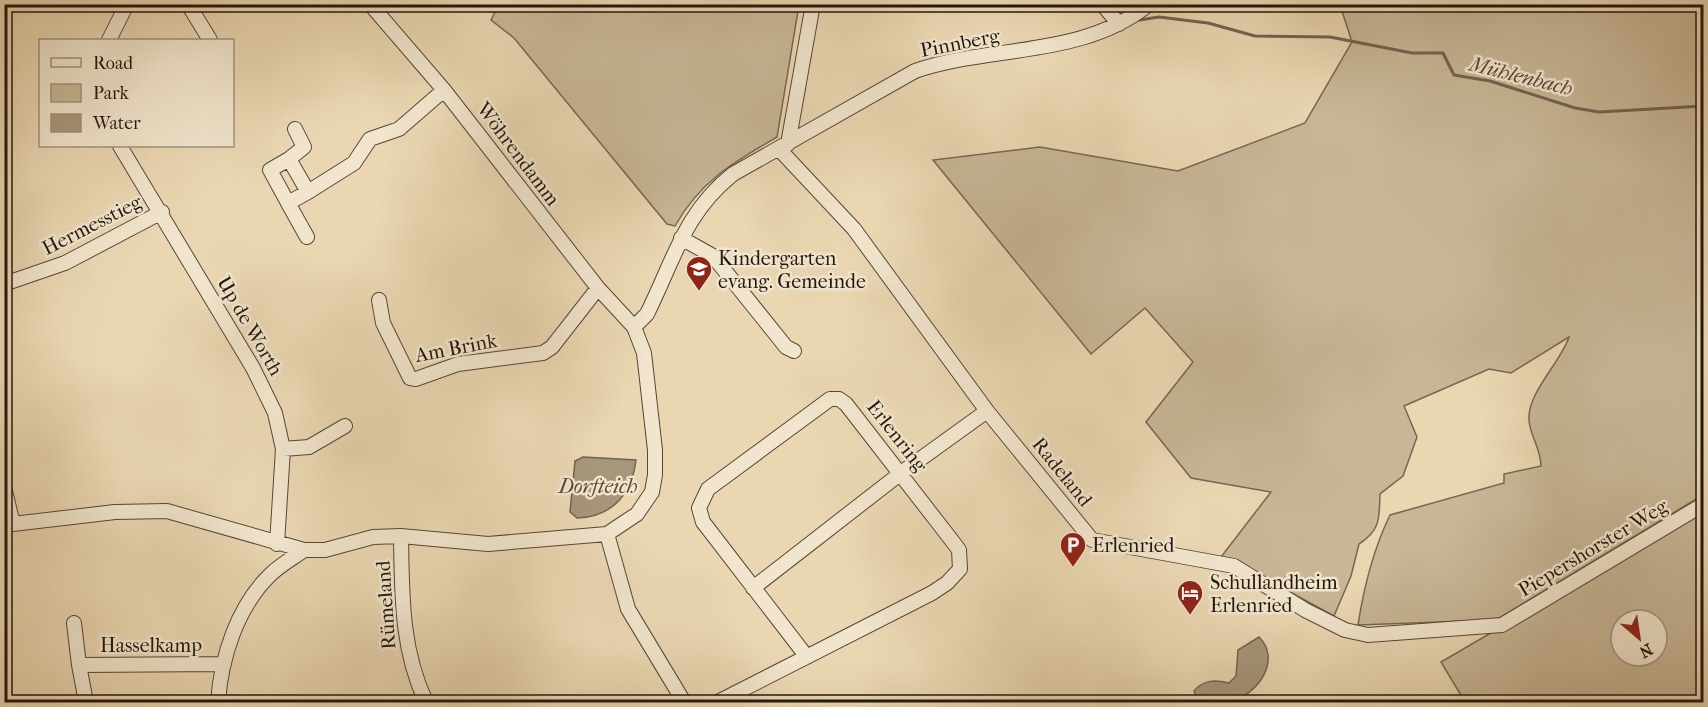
<svg xmlns="http://www.w3.org/2000/svg" width="1708" height="707" font-family="'IM FELL French Canon',serif">
<style>
.green{fill:#c8b696;stroke:#766652;stroke-width:1.5;fill-rule:evenodd}
.water{fill:#a6967b;stroke:#726350;stroke-width:1.5}
.lines{fill:none;stroke-linecap:round;stroke-linejoin:round}
.stream{stroke:#726350;stroke-width:3}
.minor-casing{stroke:#554738;stroke-width:16}
.minor{stroke:#f1e5cd;stroke-width:14}
.labels{text-anchor:middle;dominant-baseline:central;stroke-width:5;stroke-linejoin:round;paint-order:stroke}
.street-label{font-size:20px;fill:#23170f;stroke:#f1e5cd}
.poi-label{font-size:20px;fill:#23170f;stroke:#f1e5cd;text-anchor:start}
.water-label{font-size:21px;font-style:italic;fill:#574a3a;stroke:#f1e5cd}
</style>
<rect width="100%" height="100%" fill="#ead7b2"/>
<filter id="stains"><feTurbulence type="fractalNoise" baseFrequency=".00333" numOctaves="4"/><feColorMatrix values="0 0 0 0 .2 0 0 0 0 .09 0 0 0 0 .02 0 0 0 .5 -.17"/></filter>
<radialGradient id="worn" r=".72"><stop offset=".6" stop-color="#630" stop-opacity="0"/><stop offset="1" stop-color="#630" stop-opacity=".3"/></radialGradient>
<path class="green" d="M499,4L799,5L777,137C734,162 700,181 675,226L667,224L514,38L491,20Z
M1340,5H1703V495L1496,620L1358,625C1364,586 1373,550 1390,515L1504,483V474L1541,466C1541,449 1530,436 1529,420C1527,393 1561,362 1569,337L1511,373L1489,369L1404,406L1417,437L1403,476L1380,494C1379,518 1381,530 1359,544L1351,576L1334,616L1255,573L1221,557L1271,492L1191,478L1146,422L1193,362L1145,308L1091,354L933,160L1040,147L1178,171L1305,123L1352,42Z
M1703,509V702H1465L1441,662ZM1621,620H1657V656H1621Z"/>
<path class="water" d="M583,457L636,460C632,493 613,517 577,518L570,512L575,461Z
M1259,637C1282,660 1258,694 1231,702C1222,705 1208,703 1198,702L1194,691C1204,679 1216,680 1229,683L1236,676L1238,650Z"/>
<g class="lines">
<path class="stream" d="M1133,21L1159,17L1208,23L1255,36L1330,37L1412,53H1443L1454,75L1490,81L1575,108L1599,112L1704,106"/>
<g class="minor-casing">
<path id="minor" d="M188,4L210,40
M1102,4L1119,24
M109,40L127,4
M788,144L813,4
M120,146L253,368L275,413L283,449L277,544
M779,149L854,229L987,411L1092,540L1234,566L1305,610L1345,630L1368,635L1502,625L1704,504
M289,159L304,147L295,129
M288,203L270,170L289,159L308,192L354,163L370,139L399,129L444,90
M307,237L288,203L308,192
M681,238L713,256L786,347L794,351
M4,284L65,263L162,212
M379,300L383,323L410,378L416,379L458,364L543,353L552,347L598,288
M634,327L647,314C674,260 684,213 733,174L915,71C990,45 1083,58 1149,4
M283,449L309,447L345,426
M4,487L13,524
M4,525L115,512L167,511L304,550H325L373,537L401,536L488,544L607,534L637,514L652,492L655,475V450L644,353L634,327L598,288L444,90L370,4
M607,534L628,609L684,702
M401,536C402,595 401,649 426,702
M753,588L901,473L987,411
M74,623L79,665
M86,702L79,665L224,664
M218,702C221,658 237,607 270,575C280,565 293,558 304,550
M718,702L932,593L947,583L960,569L959,550L953,542L846,404L839,399H830L708,489L699,508L703,522L807,657"/>
</g>
<use href="#minor" class="minor"/>
</g>
<defs>
<g id="school-pin" transform="scale(1.35)"><path d="M0 17L-7.5 6A9.5 9.5 0 1 1 7.5 6Z" fill="#8f2418" stroke="#f1e5cd"/><path d="M0-5L7-2L0 1L-7-2ZM-4 1L0 2.5L4 1V4Q0 6-4 4Z" fill="#fff"/></g>
<g id="parking-pin" transform="scale(1.35)"><path d="M0 17L-7.5 6A9.5 9.5 0 1 1 7.5 6Z" fill="#8f2418" stroke="#f1e5cd"/><path d="M-3.5-5.5H1a3.5 3.5 0 0 1 0 7H-1V5.5H-3.5ZM-1-3.4V-.6H.8a1.4 1.4 0 0 0 0-2.8Z" fill="#fff"/></g>
<g id="hotel-pin" transform="scale(1.35)"><path d="M0 17L-7.5 6A9.5 9.5 0 1 1 7.5 6Z" fill="#8f2418" stroke="#f1e5cd"/><path d="M-6-4.5h1.5V1H6V5H4.5V3h-9V5H-6ZM-4 0a1.8 1.8 0 1 1 3.6 0ZM.5 0V-2.5h3Q6-2.5 6 0Z" fill="#fff"/></g>
</defs>
<g fill-rule="evenodd">
<use href="#school-pin" x="699" y="269"/>
<use href="#parking-pin" x="1073" y="545"/>
<use href="#hotel-pin" x="1190" y="593"/>
</g>
<g class="labels">
<g class="street-label">
<text transform="translate(960 43) rotate(-11)">Pinnberg</text>
<text transform="translate(518 154) rotate(53)">Wöhrendamm</text>
<text transform="translate(92 225) rotate(-27)">Hermesstieg</text>
<text transform="translate(250 326) rotate(60)">Up de Worth</text>
<text transform="translate(456 348) rotate(-11)">Am Brink</text>
<text transform="translate(897 436) rotate(52)">Erlenring</text>
<text transform="translate(1062 472) rotate(51)">Radeland</text>
<text transform="translate(1593 548) rotate(-31)">Piepershorster Weg</text>
<text transform="translate(386 605) rotate(-94)">Rümeland</text>
<text x="151" y="645">Hasselkamp</text>
</g>
<g class="poi-label">
<text x="718" y="258">Kindergarten<tspan x="718" dy="23">evang. Gemeinde</tspan></text>
<text x="1092" y="545">Erlenried</text>
<text x="1210" y="582">Schullandheim<tspan x="1210" dy="23">Erlenried</tspan></text>
</g>
<g class="water-label">
<text transform="translate(1521 76) rotate(14)">Mühlenbach</text>
<text x="598" y="486">Dorfteich</text>
</g>
</g>
<rect width="1708" height="707" fill="none" stroke="#ead7b2" stroke-width="24"/>
<rect x="6" y="6" width="1696" height="695" fill="none" stroke="#23170f" stroke-width="3"/>
<rect x="12" y="12" width="1684" height="683" fill="none" stroke="#23170f" stroke-width="1.5"/>
<rect x="39" y="39" width="195" height="108" fill="#f1e5cd" stroke="#9f9381" stroke-width="1.5"/>
<rect x="51" y="58" width="30" height="9" fill="#f1e5cd" stroke="#9f9381" stroke-width="1.5"/>
<text x="93" y="69" font-size="18" fill="#23170f">Road</text>
<rect x="51" y="84" width="30" height="18" fill="#c8b696" stroke="#9f9381" stroke-width="1.5"/>
<text x="93" y="99" font-size="18" fill="#23170f">Park</text>
<rect x="51" y="114" width="30" height="18" fill="#a6967b" stroke="#9f9381" stroke-width="1.5"/>
<text x="93" y="129" font-size="18" fill="#23170f">Water</text>
<g transform="translate(1639 638) rotate(151)"><circle r="28" fill="#f1e5cd" stroke="#9f9381" stroke-width="1.5"/>
<path d="M0-4.5L10 22L0 15L-10 22Z" fill="#8f2418"/>
<text y="-9" font-size="16" font-weight="bold" text-anchor="middle" fill="#23170f">N</text>
</g>
<rect width="100%" height="100%" filter="url(#stains)"/>
<rect width="100%" height="100%" fill="url(#worn)"/>
</svg>
